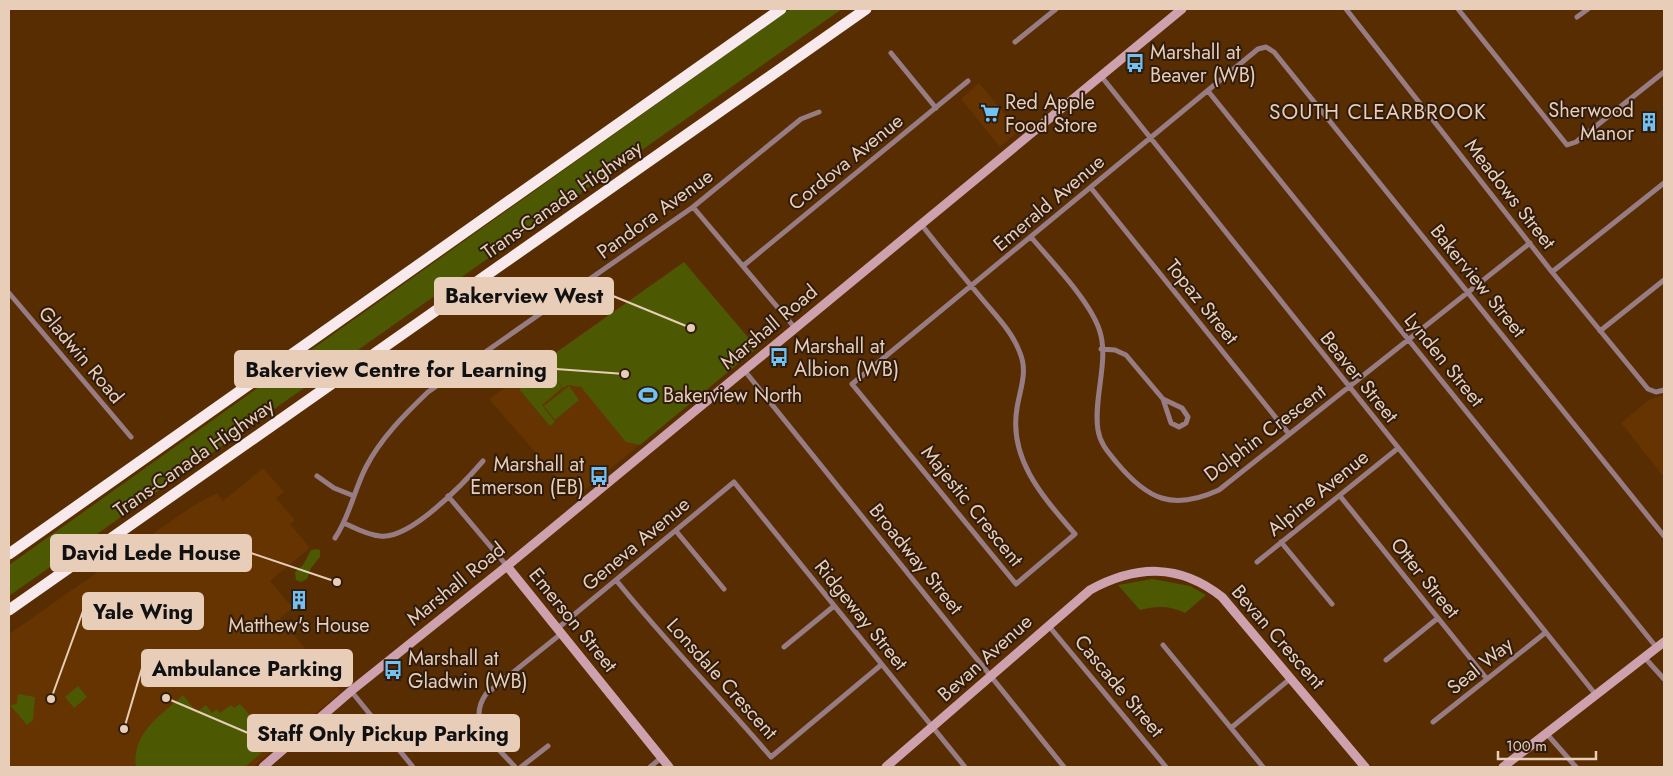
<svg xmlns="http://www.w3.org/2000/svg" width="1673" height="776" font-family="Jost,sans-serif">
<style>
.built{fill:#653400}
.green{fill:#4c5902}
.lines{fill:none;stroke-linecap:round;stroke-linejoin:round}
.street{stroke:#987c84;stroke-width:5}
.secondary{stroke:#cea1ae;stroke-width:9}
.highway{stroke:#f7e9ec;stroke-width:11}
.labels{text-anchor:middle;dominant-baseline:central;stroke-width:4;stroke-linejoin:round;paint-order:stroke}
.poi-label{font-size:20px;fill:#e8cdb9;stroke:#2f1c0c;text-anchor:start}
.street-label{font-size:20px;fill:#e8cdb9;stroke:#2f1c0c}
.neighbourhood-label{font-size:21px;letter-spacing:1px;fill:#e8cdb9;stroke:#2f1c0c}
.leader{fill:none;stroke:#e8cdb9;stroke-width:2}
.callout-dot{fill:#e8cdb9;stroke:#2f1c0c;stroke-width:2}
.callout{fill:#e8cdb9;stroke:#e8cdb9;stroke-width:2}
.callout-label{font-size:21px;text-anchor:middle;font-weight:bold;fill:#111}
</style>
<rect width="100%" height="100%" fill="#582d01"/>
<path class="built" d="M979,83L1019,131L1000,147L961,99Z
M684,262L757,348L575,498L489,399Z
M1664,395V477L1621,423L1649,400Z
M263,468L284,492L276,498L295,520L290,524L310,548L270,581L293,608L280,618L341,692L253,767H9V634L191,507L217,493L223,501Z"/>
<path class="green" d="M790,9H842L9,596V565Z
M684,262L757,348L640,445L626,442L581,387L568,385L563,388L554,377L562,388L542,405L555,422L550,426L519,389L544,371L551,373L543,362Z
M569,386L579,400L555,420L544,406Z
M316,549L320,550V557L311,568L307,579L301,582L296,580L295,572L303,565L311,550Z
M1152,579L1190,586L1206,595L1185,613C1169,605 1156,606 1140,610L1118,585Z
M78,686L87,697L74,708L65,697Z
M18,694L35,697L33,720L27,725L10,705L17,704Z
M183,695L197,712L206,705L212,713L217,709L220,713L231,705L234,708L240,704L274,742L245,767H136C131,734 161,715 183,695Z"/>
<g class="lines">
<path class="street" d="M1346,9L1552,272L1648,389L1656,392L1664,390
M1458,9L1567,145L1576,142L1664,72
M1577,17L1588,9
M1015,42L1056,9
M891,53L936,108
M1101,76L1596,695
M1208,91L1657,648
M1091,188L1289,434
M693,207L795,328
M921,224C941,250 962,275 983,300C997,317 1013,333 1020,353C1028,372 1020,389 1017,408C1008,460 1045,499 1075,534L1016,584L852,384L1258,49L1266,47L1274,52L1664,536
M1031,237C1051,261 1092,303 1100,332C1109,361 1093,400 1098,430C1100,444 1109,453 1117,463C1148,500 1173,511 1219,490L1530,243
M743,266L968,81
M1552,272L1664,183
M9,293L131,437
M1600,331L1664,280
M1101,349L1115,350L1126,355L1163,399L1171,423L1179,427L1186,423L1188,417L1182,408L1163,399
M744,370L1064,767
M317,476L334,488L354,496
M448,496L507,566
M1340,496L1487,679
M344,523C355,528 367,535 380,536C410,540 464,483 483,461
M676,531L724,589
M335,538C350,516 354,490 366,467C381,438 405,414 428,392L693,207L801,119L819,112
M1281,542L1332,604
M1257,562L1397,449
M616,580C665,641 720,697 771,757L881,665
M1048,625L1166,767
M558,628L734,482L965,767
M1163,645L1263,767
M784,647L834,606
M1645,658L1664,679
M1386,660L1438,618
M351,691L413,767
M1433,722L1545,633
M1231,728L1291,678
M1546,733L1576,767
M515,767C496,745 465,724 486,694L562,633
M521,767L548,746
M650,767L661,758"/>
<path class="secondary" d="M507,566L669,767
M263,767L351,691L507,566L1182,9
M886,767L1090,590C1136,565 1179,563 1222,597L1365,767
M1503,767L1664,642"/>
<path class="highway" d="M9,554L781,9
M9,610L866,9"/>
</g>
<defs>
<g id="bus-bare" transform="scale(1.5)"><path d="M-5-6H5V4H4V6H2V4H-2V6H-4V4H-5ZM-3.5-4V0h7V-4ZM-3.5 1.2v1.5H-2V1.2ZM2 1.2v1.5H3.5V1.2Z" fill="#72c1f5" stroke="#2f1c0c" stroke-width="2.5" paint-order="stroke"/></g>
<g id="supermarket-bare" transform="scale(1.5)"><path d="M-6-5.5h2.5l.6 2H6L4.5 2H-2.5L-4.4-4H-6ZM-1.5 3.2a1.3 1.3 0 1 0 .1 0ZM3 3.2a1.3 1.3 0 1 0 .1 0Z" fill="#72c1f5" stroke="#2f1c0c" stroke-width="2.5" paint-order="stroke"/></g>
<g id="building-bare" transform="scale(1.5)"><path d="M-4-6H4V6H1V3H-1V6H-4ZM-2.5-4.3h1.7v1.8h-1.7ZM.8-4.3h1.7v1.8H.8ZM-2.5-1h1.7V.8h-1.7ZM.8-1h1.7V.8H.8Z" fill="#72c1f5" stroke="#2f1c0c" stroke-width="2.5" paint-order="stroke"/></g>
<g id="stadium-bare" transform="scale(1.5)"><path d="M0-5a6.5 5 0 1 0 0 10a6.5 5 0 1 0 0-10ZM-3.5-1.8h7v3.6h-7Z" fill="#72c1f5" stroke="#2f1c0c" stroke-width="2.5" paint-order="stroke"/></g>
</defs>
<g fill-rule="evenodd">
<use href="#bus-bare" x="1135" y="63"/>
<use href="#supermarket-bare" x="990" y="113"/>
<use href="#building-bare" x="1649" y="122"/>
<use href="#bus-bare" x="779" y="357"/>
<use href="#stadium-bare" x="648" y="395"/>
<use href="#bus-bare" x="599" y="476"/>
<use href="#building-bare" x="299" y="600"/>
<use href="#bus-bare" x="393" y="670"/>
</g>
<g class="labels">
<g class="poi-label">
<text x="1150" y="52">Marshall at<tspan x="1150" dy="23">Beaver (WB)</tspan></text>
<text x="1005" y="102">Red Apple<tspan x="1005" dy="23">Food Store</tspan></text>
<text x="1634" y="110" text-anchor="end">Sherwood<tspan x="1634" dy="23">Manor</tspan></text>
<text x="794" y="346">Marshall at<tspan x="794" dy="23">Albion (WB)</tspan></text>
<text x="663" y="395">Bakerview North</text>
<text x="584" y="464" text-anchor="end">Marshall at<tspan x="584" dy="23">Emerson (EB)</tspan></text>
<text x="299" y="625" text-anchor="middle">Matthew's House</text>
<text x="408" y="658">Marshall at<tspan x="408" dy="23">Gladwin (WB)</tspan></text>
</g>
<g class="street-label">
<text transform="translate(846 162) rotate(-39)">Cordova Avenue</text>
<text transform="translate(1510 194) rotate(52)">Meadows Street</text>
<text transform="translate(562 200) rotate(-35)">Trans-Canada Highway</text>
<text transform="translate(1049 203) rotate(-40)">Emerald Avenue</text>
<text transform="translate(655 214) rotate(-36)">Pandora Avenue</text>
<text transform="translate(1478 281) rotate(51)">Bakerview Street</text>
<text transform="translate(1202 302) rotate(51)">Topaz Street</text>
<text transform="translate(769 327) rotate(-40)">Marshall Road</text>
<text transform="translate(81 355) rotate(50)">Gladwin Road</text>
<text transform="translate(1444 360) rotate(51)">Lynden Street</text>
<text transform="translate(1359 377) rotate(51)">Beaver Street</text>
<text transform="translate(1265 433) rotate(-37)">Dolphin Crescent</text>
<text transform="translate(194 458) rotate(-35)">Trans-Canada Highway</text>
<text transform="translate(1318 493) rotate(-39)">Alpine Avenue</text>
<text transform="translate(972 506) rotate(51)">Majestic Crescent</text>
<text transform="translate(636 544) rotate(-40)">Geneva Avenue</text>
<text transform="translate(916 559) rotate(51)">Broadway Street</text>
<text transform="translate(1425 578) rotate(51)">Otter Street</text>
<text transform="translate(456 584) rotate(-39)">Marshall Road</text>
<text transform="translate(861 615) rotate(51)">Ridgeway Street</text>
<text transform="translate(573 620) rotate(51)">Emerson Street</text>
<text transform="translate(1278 637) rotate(49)">Bevan Crescent</text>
<text transform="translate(985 658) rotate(-42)">Bevan Avenue</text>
<text transform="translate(1480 666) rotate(-39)">Seal Way</text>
<text transform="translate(722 679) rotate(48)">Lonsdale Crescent</text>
<text transform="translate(1119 686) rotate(50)">Cascade Street</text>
</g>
<g class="neighbourhood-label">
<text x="1378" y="112">SOUTH CLEARBROOK</text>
</g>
</g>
<path class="leader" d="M691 328L613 296M625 374L556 369M337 582L251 553M51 699L83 611M124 729L142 668M166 698L248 733"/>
<g class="callout-dot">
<circle cx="691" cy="328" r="5"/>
<circle cx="625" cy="374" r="5"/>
<circle cx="337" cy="582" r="5"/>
<circle cx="51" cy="699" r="5"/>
<circle cx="124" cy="729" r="5"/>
<circle cx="166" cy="698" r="5"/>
</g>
<g class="callout">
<rect x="435" y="278" width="178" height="36" rx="5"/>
<rect x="235" y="351" width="321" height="36" rx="5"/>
<rect x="51" y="535" width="200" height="36" rx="5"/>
<rect x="83" y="593" width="120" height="36" rx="5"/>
<rect x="142" y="650" width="210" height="36" rx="5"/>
<rect x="248" y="715" width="271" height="36" rx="5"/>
</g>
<g class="callout-label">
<text x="524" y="303">Bakerview West</text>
<text x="396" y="377">Bakerview Centre for Learning</text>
<text x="151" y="560">David Lede House</text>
<text x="143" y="619">Yale Wing</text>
<text x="247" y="676">Ambulance Parking</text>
<text x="383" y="741">Staff Only Pickup Parking</text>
</g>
<rect width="1673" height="776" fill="none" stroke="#e8cdb9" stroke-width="20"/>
<path d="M1498 751v8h98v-8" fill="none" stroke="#e8cdb9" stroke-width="2.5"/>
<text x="1506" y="751" font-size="15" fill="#e8cdb9" stroke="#2f1c0c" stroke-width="4" paint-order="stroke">100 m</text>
</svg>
